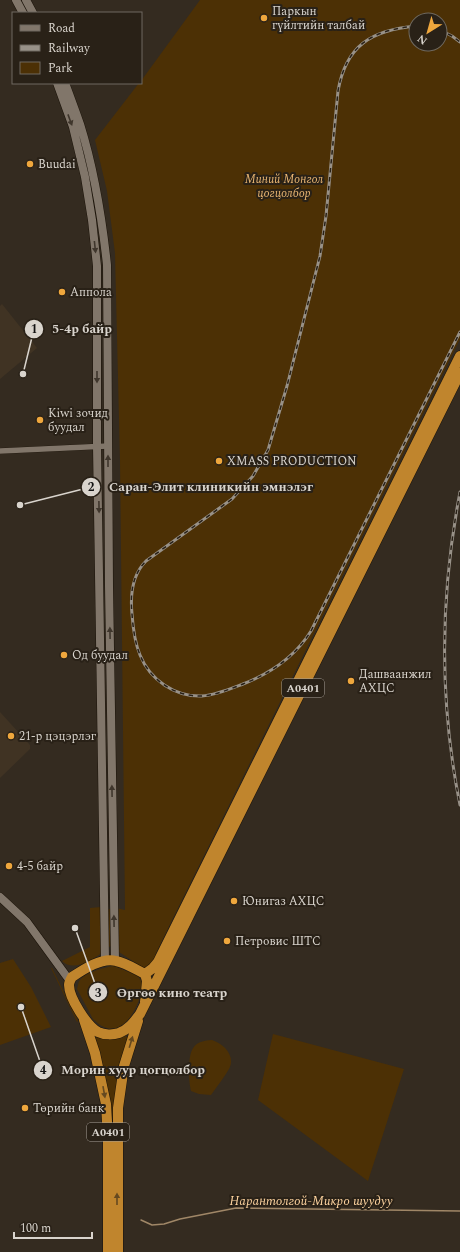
<svg xmlns="http://www.w3.org/2000/svg" width="460" height="1252" font-family="Spectral,serif">
<style>
.built{fill:#403323}
.green{fill:#4c3005;fill-rule:evenodd}
.lines{fill:none;stroke-linecap:round;stroke-linejoin:round}
.stream{stroke:#a08767;stroke-width:1.5}
.street-casing{stroke:#1b1309;stroke-width:6}
.secondary-casing{stroke:#1b1309;stroke-width:9}
.highway-casing{stroke:#1b1309;stroke-width:11}
.street{stroke:#81766a;stroke-width:5.5}
.secondary{stroke:#81766a;stroke-width:8}
.highway{stroke:#c0852d;stroke-width:10}
.rail-casing{stroke:#989188;stroke-width:3}
.rail{stroke:#292117;stroke-width:1.5;stroke-dasharray:4.5;stroke-linecap:butt}
.oneway{fill:#3f362c}
.oneway2{fill:#654920}
.poi-dot{fill:#efa73d;stroke:#292117;stroke-width:1.5}
.labels{text-anchor:middle;dominant-baseline:central;stroke-width:4;stroke-linejoin:round;paint-order:stroke}
.shield{fill:#292117;stroke:#a49e96;stroke-width:1}
.shield-label{font-size:11px;font-weight:bold;fill:#d9d4cd}
.poi-label{font-size:12px;fill:#d9d4cd;stroke:#292117;text-anchor:start}
.park-label{font-size:12px;font-style:italic;fill:#e8b572;stroke:#292117}
.water-label{font-size:13px;font-style:italic;fill:#fcd29e;stroke:#292117}
.leader{fill:none;stroke:#d9d4cd;stroke-width:1.5}
.callout-dot{fill:#d9d4cd;stroke:#292117;stroke-width:1.5}
.mark-label{font-size:12px;text-anchor:middle;font-weight:bold;fill:#111}
.callout-label{font-size:13px;text-anchor:middle;font-weight:bold;fill:#d9d4cd;stroke:#292117;stroke-width:4;stroke-linejoin:round;paint-order:stroke}
</style>
<rect width="100%" height="100%" fill="#342b20"/>
<path class="built" d="M2,304L37,348L0,379V306Z
M0,712L30,745V749L0,778Z"/>
<path class="green" d="M200,0H460V339L172,920L155,955L158,957L156,961L145,969L119,952L116,908L125,910L120,460L115,253L107,191L95,140L139,83H141V81ZM416,20H440V44H416Z
M101,907L102,952C93,961 72,972 62,961L90,947V908Z
M107,909H110L111,946L109,947Z
M13,959L31,987L51,1027L0,1045V963Z
M114,966L138,976L143,984C140,1007 120,1047 93,1019L77,989C78,986 78,982 80,980C85,973 105,967 114,966Z
M51,968H52L78,1021L77,1022Z
M273,1034L404,1069L368,1181L258,1100Z
M99,1036L121,1038L125,1036L128,1038L113,1144L95,1038Z
M212,1040C224,1044 236,1056 229,1069C224,1078 217,1086 211,1095L199,1094L191,1091C189,1083 189,1076 189,1068C190,1050 192,1041 212,1040Z"/>
<g class="lines">
<path class="stream" d="M141,1220L152,1225L164,1224L180,1219L236,1208L460,1211"/>
<g class="street-casing">
<path id="street" d="M0,451L108,446"/>
</g>
<g class="secondary-casing">
<path id="secondary" d="M16,0L23,13
M26,0L33,13
M57,83L73,127L85,177L92,220L97,266V446L105,960
M65,83C70,96 75,110 80,124C94,169 102,218 107,265L109,586L115,960
M0,897L27,922L70,981"/>
</g>
<g class="highway-casing">
<path id="highway" d="M145,974L153,968L158,962L460,356
M145,1002L147,981L145,974C135,969 126,963 116,961C102,957 84,969 72,977C71,979 69,982 69,985C69,998 87,1026 98,1032C104,1035 113,1035 119,1033C129,1029 134,1022 140,1014L460,373
M84,1020L95,1053L106,1104L108,1139V1252
M118,1252V1108L124,1066L138,1021"/>
</g>
<use href="#street" class="street"/>
<use href="#secondary" class="secondary"/>
<use href="#highway" class="highway"/>
<g class="rail-casing">
<path id="rail" d="M416,26C372,30 346,45 338,91L326,216L320,256L287,386L268,450L253,476L232,499L146,561C132,575 130,594 132,614C133,628 135,643 140,655C150,680 175,697 202,696C216,695 230,689 243,684C271,673 295,657 311,631L460,332
M440,30L452,36L460,42
M460,492C440,596 439,701 460,805"/>
</g>
<use href="#rail" class="rail"/>
</g>
<defs><path id="oneway-solid" d="M-6-.8H1V-3.2L6.5 0L1 3.2V.8H-6Z"/></defs>
<g class="oneway">
<use href="#oneway-solid" transform="translate(70 120) rotate(70)"/>
<use href="#oneway-solid" transform="translate(95 247) rotate(84)"/>
<use href="#oneway-solid" transform="translate(97 377) rotate(90)"/>
<use href="#oneway-solid" transform="translate(108 461) rotate(-90)"/>
<use href="#oneway-solid" transform="translate(99 507) rotate(89)"/>
<use href="#oneway-solid" transform="translate(110 633) rotate(-91)"/>
<use href="#oneway-solid" transform="translate(112 791) rotate(-91)"/>
<use href="#oneway-solid" transform="translate(114 921) rotate(-91)"/>
</g>
<g class="oneway2">
<use href="#oneway-solid" transform="translate(131 1042) rotate(-73)"/>
<use href="#oneway-solid" transform="translate(104 1092) rotate(80)"/>
<use href="#oneway-solid" transform="translate(117 1199) rotate(-90)"/>
</g>
<g class="poi-dot">
<circle cx="264" cy="18" r="4"/>
<circle cx="30" cy="164" r="4"/>
<circle cx="62" cy="292" r="4"/>
<circle cx="40" cy="420" r="4"/>
<circle cx="219" cy="461" r="4"/>
<circle cx="64" cy="655" r="4"/>
<circle cx="351" cy="681" r="4"/>
<circle cx="11" cy="736" r="4"/>
<circle cx="9" cy="866" r="4"/>
<circle cx="234" cy="901" r="4"/>
<circle cx="227" cy="941" r="4"/>
<circle cx="25" cy="1108" r="4"/>
</g>
<g class="labels">
<g class="shield">
<rect x="282" y="679" width="42" height="18" rx="3"/>
<rect x="87" y="1123" width="42" height="18" rx="3"/>
</g>
<g class="shield-label">
<text x="303" y="688">A0401</text>
<text x="108" y="1132">A0401</text>
</g>
<g class="poi-label">
<text x="272" y="11">Паркын<tspan x="272" dy="14">гүйлтийн талбай</tspan></text>
<text x="38" y="164">Buudai</text>
<text x="70" y="292">Аппола</text>
<text x="48" y="413">Kiwi зочид<tspan x="48" dy="14">буудал</tspan></text>
<text x="227" y="461">XMASS PRODUCTION</text>
<text x="72" y="655">Од буудал</text>
<text x="359" y="674">Дашваанжил<tspan x="359" dy="14">АХЦС</tspan></text>
<text x="19" y="736">21-р цэцэрлэг</text>
<text x="17" y="866">4-5 байр</text>
<text x="242" y="901">Юнигаз АХЦС</text>
<text x="235" y="941">Петровис ШТС</text>
<text x="33" y="1108">Төрийн банк</text>
</g>
<g class="park-label">
<text x="284" y="179">Миний Монгол<tspan x="284" dy="14">цогцолбор</tspan></text>
</g>
<g class="water-label">
<text x="311" y="1201">Нарантолгой-Микро шуудуу</text>
</g>
</g>
<path class="leader" d="M23 374L34 329M20 505L91 487M75 928L98 992M21 1007L43 1070"/>
<g class="callout-dot">
<circle cx="23" cy="374" r="4"/>
<circle cx="20" cy="505" r="4"/>
<circle cx="75" cy="928" r="4"/>
<circle cx="21" cy="1007" r="4"/>
<circle cx="34" cy="329" r="10"/>
<circle cx="91" cy="487" r="10"/>
<circle cx="98" cy="992" r="10"/>
<circle cx="43" cy="1070" r="10"/>
</g>
<g class="mark-label">
<text x="34" y="333">1</text>
<text x="91" y="491">2</text>
<text x="98" y="997">3</text>
<text x="43" y="1074">4</text>
</g>
<g class="callout-label">
<text x="82" y="333">5-4р байр</text>
<text x="211" y="491">Саран-Элит клиникийн эмнэлэг</text>
<text x="172" y="997">Өргөө кино театр</text>
<text x="133" y="1074">Морин хуур цогцолбор</text>
</g>
<rect x="12" y="12" width="130" height="72" fill="#292117" stroke="#6f6960"/>
<rect x="20" y="25" width="20" height="6" fill="#81766a" stroke="#6f6960"/>
<text x="48" y="32" font-size="12" fill="#d9d4cd">Road</text>
<rect x="20" y="45" width="20" height="6" fill="#989188" stroke="#6f6960"/>
<text x="48" y="52" font-size="12" fill="#d9d4cd">Railway</text>
<rect x="20" y="62" width="20" height="12" fill="#4c3005" stroke="#6f6960"/>
<text x="48" y="72" font-size="12" fill="#d9d4cd">Park</text>
<g transform="translate(428 32) rotate(217)"><circle r="19" fill="#292117" stroke="#6f6960"/>
<path d="M0-3L7 15L0 10L-7 15Z" fill="#efa73d"/>
<text y="-6" font-size="11" font-weight="bold" text-anchor="middle" fill="#d9d4cd">N</text>
</g>
<path d="M14 1232v6h78v-6" fill="none" stroke="#d9d4cd" stroke-width="2"/>
<text x="20" y="1232" font-size="12" fill="#d9d4cd" stroke="#292117" stroke-width="3" paint-order="stroke">100 m</text>
</svg>
